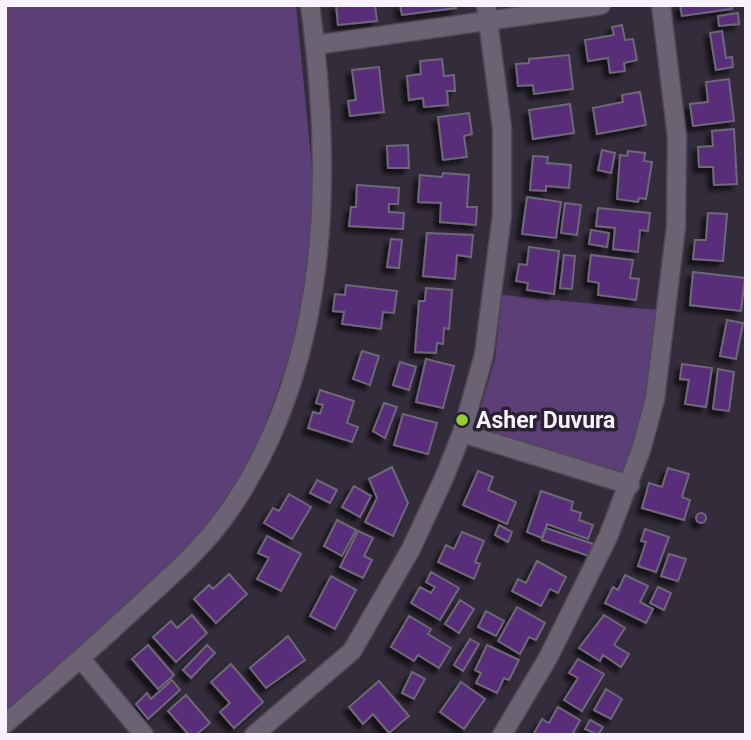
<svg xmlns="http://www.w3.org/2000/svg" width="751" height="740" font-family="Roboto,sans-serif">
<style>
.green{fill:#5d3f78}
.building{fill:#582e7a;stroke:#6e6777;stroke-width:2;filter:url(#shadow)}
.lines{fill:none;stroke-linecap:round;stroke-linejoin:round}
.minor-casing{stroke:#4f4956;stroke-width:21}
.minor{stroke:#6b6373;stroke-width:18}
.poi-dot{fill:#98cb36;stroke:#292230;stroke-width:2.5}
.labels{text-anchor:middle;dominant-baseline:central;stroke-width:7;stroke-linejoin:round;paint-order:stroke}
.poi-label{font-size:23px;font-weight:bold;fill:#f7f2fc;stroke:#292230;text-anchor:start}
</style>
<defs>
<filter id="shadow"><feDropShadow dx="-5" dy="5" stdDeviation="2" flood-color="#0009"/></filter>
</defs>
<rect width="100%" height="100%" fill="#332c3a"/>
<path class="green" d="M5,5H296L315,199L297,336L259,442L224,509L191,550L5,711Z
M502,295L657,310L647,397L624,477L474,429L495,359Z"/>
<path class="building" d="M336,5H375L377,21L338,25Z
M400,5H456V8L402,15Z
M680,5H731L732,9L682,16Z
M738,13L739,24L719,26L718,16Z
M622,25L625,40L633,39L637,60L624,63L625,71L610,73L608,58L588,61L585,40L614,35L612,27Z
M722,31L726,58L732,57L733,67L716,70L710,33Z
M569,55L573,89L534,94L533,85L518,86L516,64L529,63V59Z
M442,59L444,76L454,75L455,91H447L448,105L424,107L423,98L409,100L407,76L421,74L420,61Z
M379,67L384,112L350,116L348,101L356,100L352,70Z
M729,79L734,121L693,126L690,104L708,102L706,82Z
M640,92L646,125L597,134L593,108L623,102L622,95Z
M570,104L574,133L533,139L529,110Z
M469,113L472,134L464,136L467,157L443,160L438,117Z
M734,129L737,184L714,185L713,167H699L698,147L713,146L712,131Z
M408,145L409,168H388L387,146Z
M602,150L615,153L611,173L598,170Z
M628,151L645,153L644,161L652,162L646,199L639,198L638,202L617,199L620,155L627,156Z
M533,156L548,157L547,163L571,165L569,188L546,186V191L530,190Z
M443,173L469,175L467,207H477L476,225L440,222L441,203L418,202L420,175L442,177Z
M357,185L399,188L398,204H389V212L404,213L403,229L349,226L351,207H356Z
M527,197L561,202L556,238L522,234Z
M565,203L581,205L577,235L561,233Z
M598,208L650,213L648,231L640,230L638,252L613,249L615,228L596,226Z
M708,213L727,214L723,261L693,259L695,240H706Z
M591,230L609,233L607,247L589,244Z
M427,233L473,235L471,257L457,255L455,279L423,276Z
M391,239L402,240L399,268L387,267Z
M529,247L559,251L554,294L527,290L528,283L516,281L519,264L527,265Z
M564,255L575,256L572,289L560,288Z
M591,255L633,260L630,278L639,279L636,300L598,295L599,283L588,281Z
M693,272L745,278L741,311L690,305Z
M346,285L397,291L394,313L383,312L381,329L342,324L344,312L333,311L335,294L345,295Z
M426,288L452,290L449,329L444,328L443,344L437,343L436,353L415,352L419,301H425Z
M727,320L743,323L736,359L720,356Z
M362,351L379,356L370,385L353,379Z
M426,359L454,366L443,408L416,402Z
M400,362L416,367L409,390L393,385Z
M682,364L712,368L706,407L685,404L689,380L680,379Z
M718,369L734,372L729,411L713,409Z
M320,390L354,401L347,423L358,427L352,442L308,428L313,412L320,414L323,405L316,403Z
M384,403L397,407L385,438L373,431Z
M403,414L437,423L428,454L394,445Z
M392,467L408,503L393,536L365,522L377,498L369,479Z
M668,468L689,474L682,497L690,500L684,520L642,508L649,483L662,487Z
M478,471L493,477L488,490L516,502L507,524L463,505Z
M317,480L337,490L330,503L310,493Z
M354,486L371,496L360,517L342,507Z
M541,491L573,502L571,510L581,513L579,520L593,525L588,539L547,524L542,538L527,532Z
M289,494L311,507L292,539L264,523L273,508L279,511Z
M696 518a5 5 0 1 1 10 0a5 5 0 1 1-10 0Z
M337,520L356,530L342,556L324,546Z
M499,525L512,532L508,542L495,535Z
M546,528L593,544L589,556L542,540Z
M645,529L669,537L656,572L638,566L646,542L641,541Z
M358,531L373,538L364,556L372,560L363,578L340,567Z
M462,532L484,541L475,562L480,564L474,579L438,562L446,545L454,549Z
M267,536L301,554L281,591L257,579L269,558L258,553Z
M669,554L686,559L678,581L661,576Z
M537,561L566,577L558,593L550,589L541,606L512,591L518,579L526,583Z
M431,572L459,588L440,620L411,603L420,587L431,593L435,587L426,582Z
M229,574L247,594L216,623L194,599L209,585L213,589Z
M625,575L648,586L640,602L653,609L646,623L605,603L613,587L618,590Z
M331,576L356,590L335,629L310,616Z
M658,587L671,593L664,610L650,603Z
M460,600L474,609L459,633L445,624Z
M517,607L545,623L536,640L529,637L520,654L498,641Z
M486,611L504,621L496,636L478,627Z
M192,615L207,633L176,662L153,637L171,621L177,628Z
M604,615L625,628L614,645L629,654L621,667L603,655L600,661L579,648Z
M409,616L431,629L428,634L451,648L439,668L418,655L414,661L391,647Z
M288,636L305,660L266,688L250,668Z
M470,639L479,644L463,671L454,665Z
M148,645L174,675L158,689L132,659Z
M207,645L215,653L191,678L183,670Z
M487,645L519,660L509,680L504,678L497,693L476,683L481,673L475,670Z
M578,659L604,674L582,711L564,700L578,678L569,673Z
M231,664L263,702L234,728L220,712L230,703L211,682Z
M412,672L425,679L414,699L402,693Z
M172,680L180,690L148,719L136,704L147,693L151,699Z
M379,681L409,716L389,733L373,714L363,724L349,707Z
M461,682L485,699L464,729L440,712Z
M606,689L622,699L611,719L594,710Z
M186,695L210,723L196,735H189L168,711Z
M558,707L580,720L572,735H533L542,719L549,723Z
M590,720L603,727L598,735L585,729Z"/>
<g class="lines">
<g class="minor-casing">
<path id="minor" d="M315,45L601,5
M462,433L630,485
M81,659L144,735
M5,724C51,685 96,645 140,604C173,574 206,545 231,508C331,361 333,174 310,5
M254,735L352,651L411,549L444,478L462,433L484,355L502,215V128L486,5
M502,735L548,658L608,537L641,450L655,399L676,227L677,137L661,5"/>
</g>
<use href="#minor" class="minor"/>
</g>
<circle class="poi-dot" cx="462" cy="420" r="7"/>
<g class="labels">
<g class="poi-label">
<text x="476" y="420">Asher Duvura</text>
</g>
</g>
<rect width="751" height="740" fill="none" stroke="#f7f2fc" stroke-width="14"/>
</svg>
